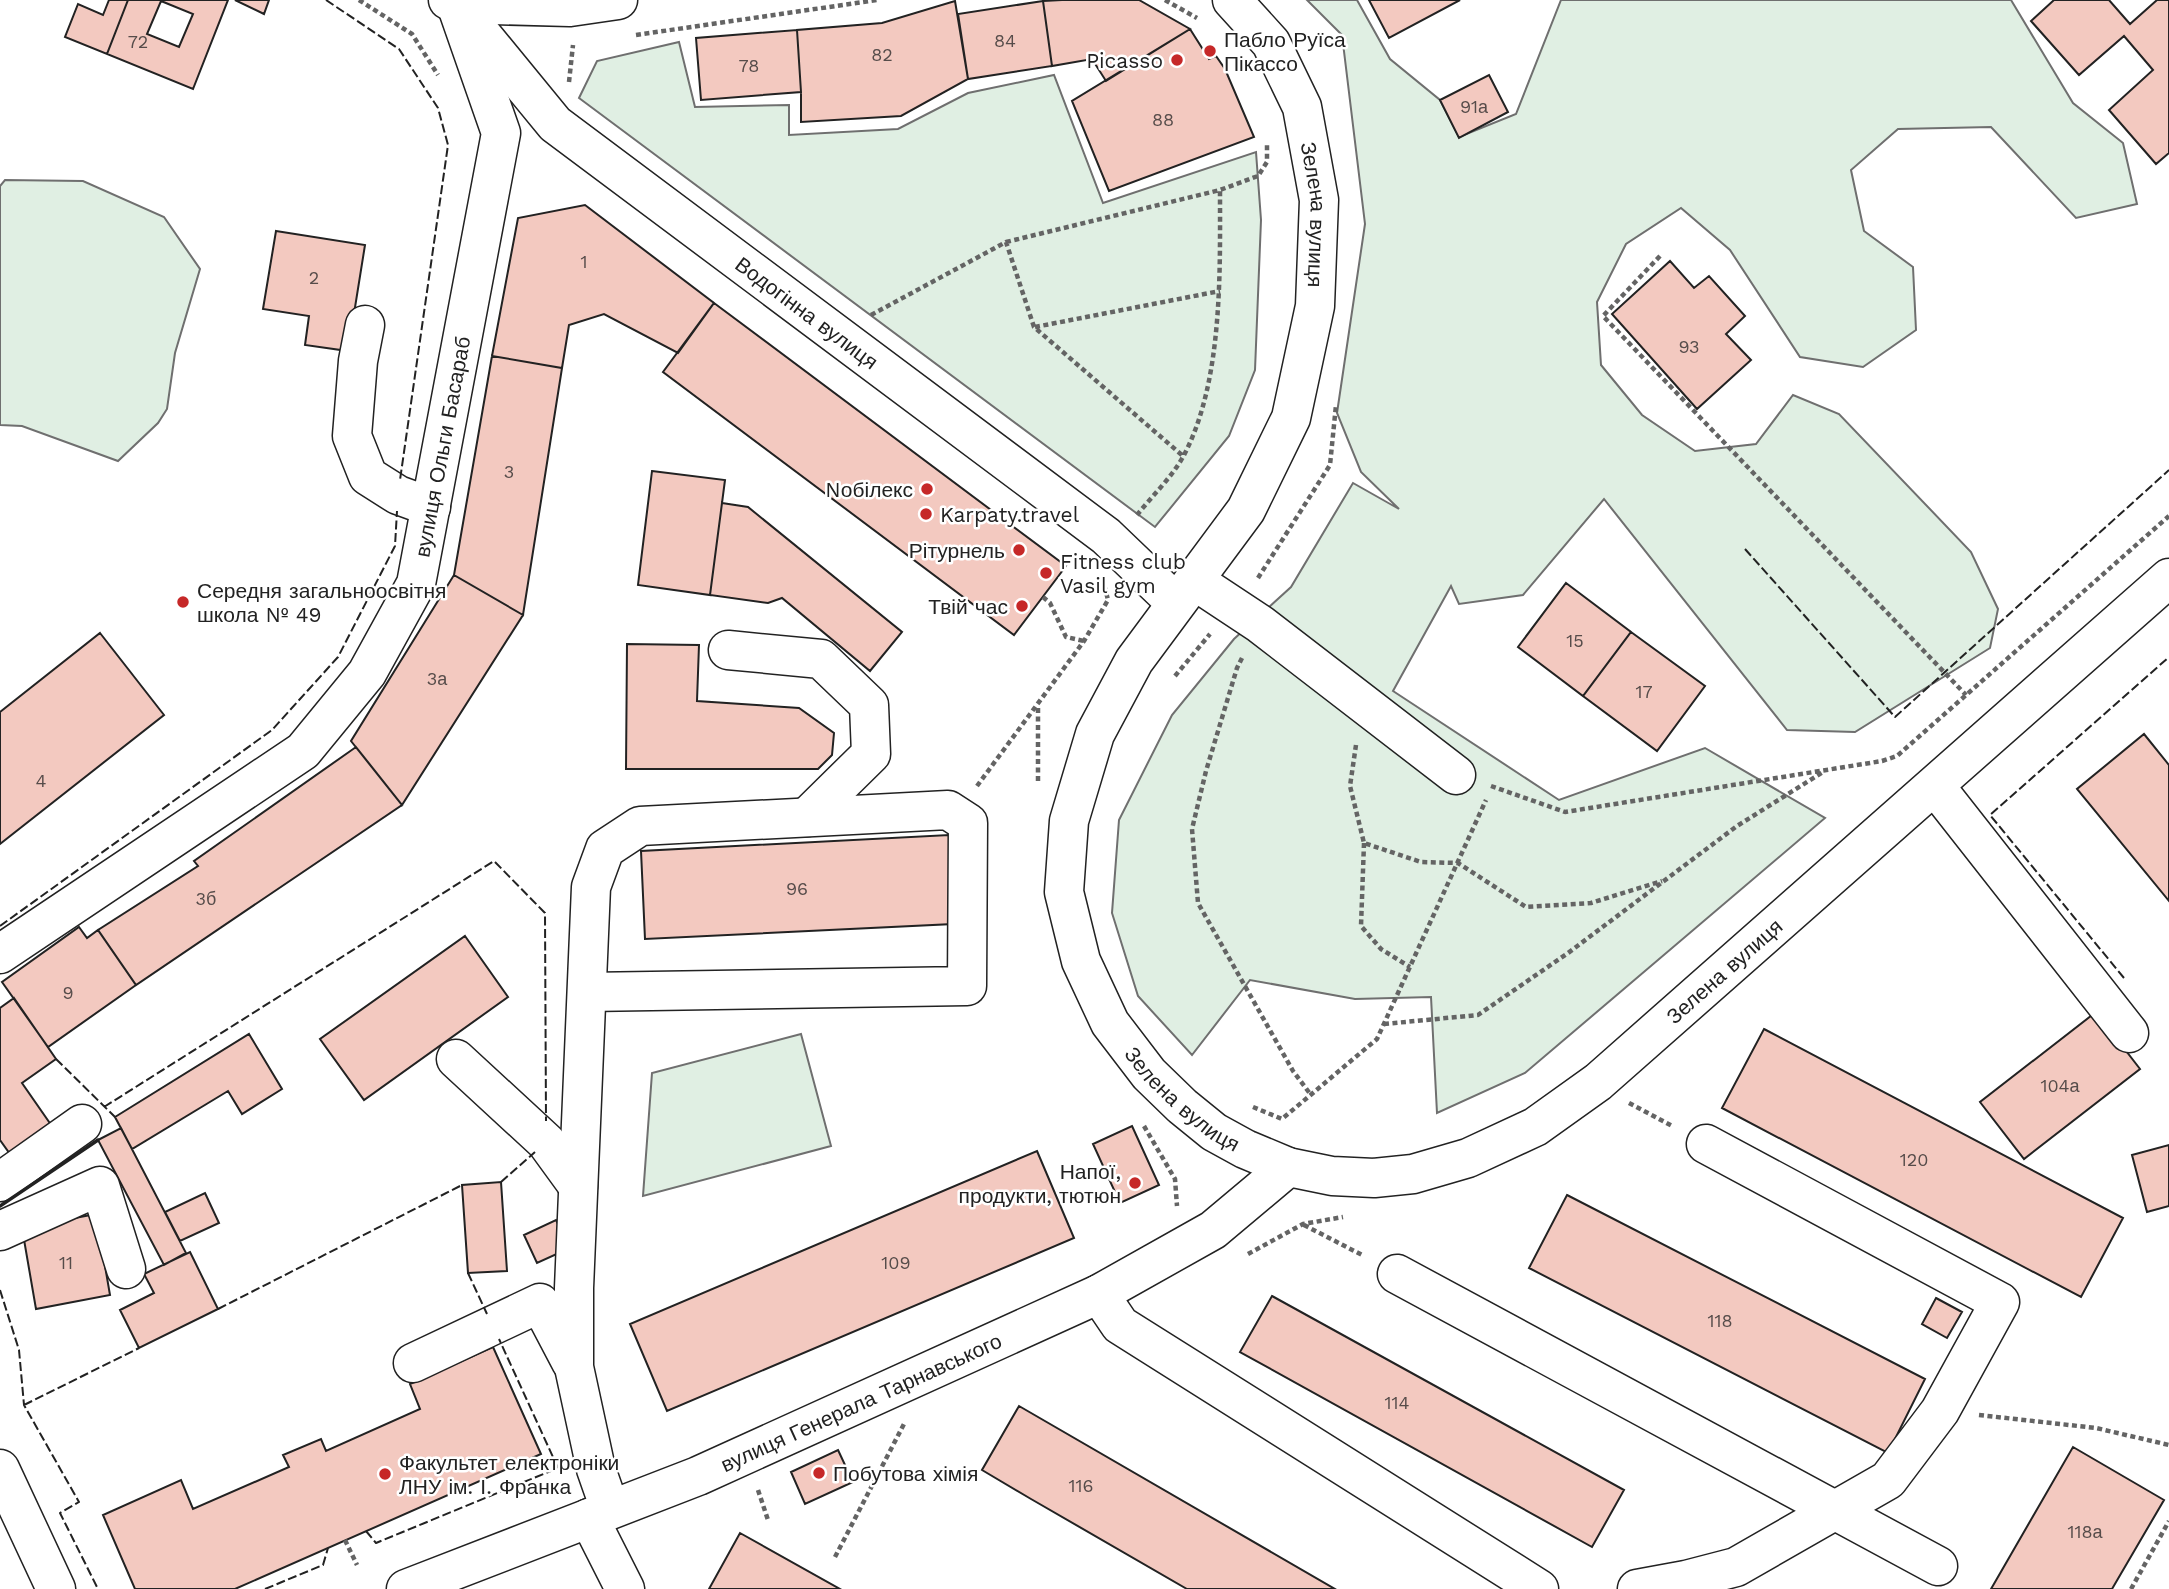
<svg xmlns="http://www.w3.org/2000/svg" width="2169" height="1589" font-family="'Work Sans',sans-serif">
<style>
.green{fill:#e0efe3;stroke:#6f6f6f;stroke-width:2}
.building{fill:#f3c9c0;stroke:#222;stroke-width:2;fill-rule:evenodd}
.lines{fill:none;stroke-linecap:round;stroke-linejoin:round}
.minor-casing{stroke:#222;stroke-width:41}
.major-casing{stroke:#222;stroke-width:41}
.path{stroke:#646464;stroke-width:4.5;stroke-dasharray:5 3.5;stroke-linecap:butt}
.minor{stroke:#fff;stroke-width:38}
.major{stroke:#fff;stroke-width:38}
.fence{stroke:#222;stroke-width:2;stroke-dasharray:9 3.5;stroke-linecap:butt}
.wall{stroke:#222;stroke-width:3.5}
.poi-dot{fill:#c62828;stroke:#fff;stroke-width:2.5}
.labels{text-anchor:middle;dominant-baseline:central;stroke-width:5;stroke-linejoin:round;paint-order:stroke}
.number-label{font-size:18px;fill:#564c4a}
.poi-label{font-size:21px;fill:#222;stroke:#fff;text-anchor:start}
.street-label{font-size:21px;fill:#222;stroke:#fff}
</style>
<rect width="100%" height="100%" fill="#fff"/>
<path class="green" d="M1307,0H1357L1390,59L1440,100L1459,137L1516,114L1561,0H2011L2073,103L2123,143L2137,204L2076,218L1991,127L1898,129L1851,170L1864,231L1913,267L1916,330L1863,367L1800,357L1730,250L1681,208L1626,244L1597,302L1601,365L1642,415L1695,451L1756,444L1793,395L1839,414L1971,552L1998,609L1990,648L1855,732L1787,730L1604,499L1523,595L1459,604L1451,586L1393,691L1559,800L1705,748L1825,818L1525,1073L1437,1113L1431,997L1355,999L1250,980L1192,1055L1138,996L1112,913L1119,820L1172,715L1234,639L1291,587L1353,483L1399,509L1361,472L1337,413L1365,224L1342,35Z
M679,42L695,107L789,105V135L898,129L968,93L1054,75L1103,203L1256,152L1261,220L1255,370L1229,436L1155,527L579,98L597,61Z
M5,180L83,181L164,217L200,269L175,353L167,409L158,423L118,461L22,426L0,425V186Z
M801,1034L831,1146L643,1196L652,1073Z"/>
<path class="building" d="M109,0H128L107,54L65,37L78,4L103,15Z
M128,0H228L193,89L107,54ZM161,1L193,14L179,47L147,34Z
M235,0H269L264,14Z
M1062,0H1139L1190,29L1106,81L1092,59L1052,66L1043,1Z
M1369,0H1460L1389,38Z
M2054,0H2109L2130,24L2157,0H2169V153L2156,164L2109,110L2153,70L2124,36L2079,75L2031,21Z
M955,1L968,79L901,116L801,122V92L797,30L882,23Z
M1043,1L1052,66L968,79L958,14Z
M1190,29L1209,59L1216,56L1225,69L1254,137L1109,191L1072,101Z
M797,30L801,92L701,100L696,38Z
M1489,75L1508,112L1459,138L1440,100Z
M585,205L714,303L678,353L604,314L569,325L562,368L492,356L518,218Z
M276,231L365,245L348,351L305,345L309,316L263,309Z
M1670,261L1694,288L1709,276L1745,316L1726,334L1751,360L1697,409L1612,314Z
M714,303L1066,566L1014,635L663,372Z
M492,356L562,368L523,615L454,575Z
M652,471L725,480L710,595L638,585Z
M722,503L748,507L902,632L870,671L782,598L768,603L710,595Z
M454,575L523,615L402,805L351,741Z
M1566,583L1631,632L1583,696L1518,647Z
M1631,632L1705,686L1657,751L1583,696Z
M100,633L164,715L0,844V712Z
M627,644L699,645L697,701L799,708L834,733L832,755L818,769H626Z
M2144,734L2169,765V901L2077,789Z
M356,747L402,805L136,985L98,930L198,866L194,861Z
M949,835L953,924L645,939L641,851Z
M79,927L87,938L98,930L136,985L48,1047L2,982Z
M465,936L508,997L364,1100L320,1039Z
M14,998L56,1059L22,1083L56,1132L15,1161L0,1140V1008Z
M2096,1012L2140,1069L2024,1159L1980,1102Z
M1764,1029L2123,1218L2081,1297L1722,1108Z
M249,1034L282,1089L242,1114L228,1091L132,1149L115,1117Z
M1132,1126L1159,1185L1120,1203L1093,1144Z
M121,1128L186,1253L164,1265L98,1140Z
M2169,1145V1206L2147,1212L2132,1155Z
M1037,1151L1074,1238L667,1411L630,1324Z
M501,1182L507,1271L468,1273L462,1185Z
M205,1193L219,1223L180,1241L165,1212Z
M1567,1195L1925,1379L1888,1453L1529,1268Z
M96,1214L110,1295L36,1309L22,1228Z
M556,1220L570,1248L537,1263L524,1235Z
M190,1252L218,1309L139,1348L120,1310L154,1293L144,1274Z
M1272,1296L1624,1490L1592,1547L1240,1352Z
M1936,1298L1962,1312L1947,1338L1922,1324Z
M493,1347L541,1454L235,1589H135L103,1515L181,1480L193,1509L289,1467L283,1455L321,1439L326,1451L420,1409L410,1384Z
M1019,1406L1335,1589H1187L1031,1499L982,1470Z
M2073,1447L2164,1500L2112,1589H1991Z
M838,1450L853,1482L805,1504L791,1472Z
M740,1533L840,1589H709Z"/>
<g class="lines">
<g class="minor-casing">
<g id="minor">
<path id="s1" d="M473,24L555,124L1106,536L1176,603"/>
<path d="M365,325L358,361L352,436L368,476L398,495L431,507"/>
<path d="M1195,581L1260,624L1456,775"/>
<path d="M728,650L821,659L869,705L871,754L807,817"/>
<path d="M1935,786L2129,1033"/>
<path id="s2" d="M0,954L303,751L367,673L416,584L501,133L456,4"/>
<path d="M587,992L967,986L968,823L948,810L640,826L605,849L591,887L574,1288V1367L596,1469L610,1509"/>
<path d="M456,1059L546,1142L578,1186"/>
<path d="M0,1182L82,1124"/>
<path d="M0,1231L100,1186L126,1269"/>
<path d="M1397,1274L1938,1566"/>
<path d="M1099,1294L1120,1325L1539,1589"/>
<path d="M413,1363L540,1303L571,1362"/>
<path d="M0,1469L56,1589"/>
<path d="M589,1518L625,1589"/>
<path id="s3" d="M406,1589L698,1476L1099,1294L1213,1230L1288,1167"/>
<path d="M1637,1589L1686,1580L1736,1567L1888,1480L1940,1411L2000,1302L1706,1144"/>
</g>
</g>
<g class="major-casing">
<g id="major">
<path d="M448,0L456,4L570,7L618,0"/>
<path id="s4" d="M1232,0L1271,43L1302,107L1319,200L1315,306L1291,418L1246,510L1134,661L1095,734L1069,821L1064,892L1081,961L1110,1023L1149,1074L1182,1106L1214,1132L1245,1149L1288,1167L1332,1176L1374,1178L1413,1174L1468,1158L1535,1127L1598,1082L2169,578"/>
</g>
</g>
<path class="path" d="M359,0L412,34L438,75
M1165,0L1197,18
M636,35L877,0
M569,82L573,45
M1006,242L1220,190L1258,176L1267,162V142
M1660,256L1603,316L1966,695
M871,315L1006,242L1034,327L1183,456
M1035,327L1220,291
M1137,515C1152,496 1173,476 1184,455C1223,381 1220,272 1220,190
M1258,578L1330,465L1336,405
M1043,597L1050,603L1066,637L1084,641
M1242,658L1237,668L1206,771L1192,829L1198,903L1293,1071L1311,1095
M1175,676L1210,634
M1356,745L1350,786L1364,843L1421,862L1458,863L1526,907L1591,903L1662,881
M1038,781V705
M977,786L1084,641L1108,600L1105,588
M1491,786L1565,812L1882,761L1897,756L2169,516
M1364,843L1361,926L1381,949L1410,967
M1384,1024L1478,1015L1568,953L1737,826L1823,772
M1629,1103L1674,1127
M1253,1107L1282,1119L1377,1039L1486,800
M1144,1126L1175,1179L1177,1206
M1304,1225L1364,1256
M1248,1254L1303,1224L1343,1217
M1979,1415L2096,1428L2169,1445
M758,1490L768,1520
M345,1540L357,1565
M835,1557L904,1424
M2131,1589L2169,1521"/>
<use href="#minor" class="minor"/>
<use href="#major" class="major"/>
<path class="fence" d="M326,0L399,49L438,108L448,145L400,480
M1745,549L1895,717L2169,470
M0,926L272,730L338,657L395,546L397,511
M2124,978L1990,815L2169,657
M56,1059L115,1117
M104,1107L494,861L545,913L546,1121
M501,1182L535,1152
M468,1273L487,1314
M0,1290L19,1350L24,1405L79,1502L60,1513L98,1589
M218,1309L462,1185
M24,1405L139,1348
M366,1531L376,1543L558,1468L499,1339
M265,1589L323,1565L328,1548"/>
<path class="wall" d="M0,1206L98,1140"/>
</g>
<g class="poi-dot">
<circle cx="1210" cy="51" r="7"/>
<circle cx="1177" cy="60" r="7"/>
<circle cx="927" cy="489" r="7"/>
<circle cx="926" cy="514" r="7"/>
<circle cx="1019" cy="550" r="7"/>
<circle cx="1046" cy="573" r="7"/>
<circle cx="183" cy="602" r="7"/>
<circle cx="1022" cy="606" r="7"/>
<circle cx="1135" cy="1183" r="7"/>
<circle cx="819" cy="1473" r="7"/>
<circle cx="385" cy="1474" r="7"/>
</g>
<g class="labels">
<g class="number-label">
<text x="1005" y="40">84</text>
<text x="138" y="41">72</text>
<text x="882" y="54">82</text>
<text x="749" y="65">78</text>
<text x="1474" y="106">91а</text>
<text x="1163" y="119">88</text>
<text x="584" y="261">1</text>
<text x="314" y="277">2</text>
<text x="1689" y="346">93</text>
<text x="509" y="471">3</text>
<text x="1575" y="640">15</text>
<text x="437" y="678">3а</text>
<text x="1644" y="691">17</text>
<text x="41" y="780">4</text>
<text x="797" y="888">96</text>
<text x="206" y="898">3б</text>
<text x="68" y="992">9</text>
<text x="2060" y="1085">104а</text>
<text x="1914" y="1159">120</text>
<text x="66" y="1262">11</text>
<text x="896" y="1262">109</text>
<text x="1720" y="1320">118</text>
<text x="1397" y="1402">114</text>
<text x="1081" y="1485">116</text>
<text x="2085" y="1531">118а</text>
</g>
<g class="poi-label">
<text x="1224" y="39">Пабло Руїса<tspan x="1224" dy="24">Пікассо</tspan></text>
<text x="1163" y="60" text-anchor="end">Picasso</text>
<text x="913" y="489" text-anchor="end">Nобілекс</text>
<text x="940" y="514">Karpaty.travel</text>
<text x="1005" y="550" text-anchor="end">Рітурнель</text>
<text x="1060" y="561">Fitness club<tspan x="1060" dy="24">Vasil gym</tspan></text>
<text x="197" y="590">Середня загальноосвітня<tspan x="197" dy="24">школа № 49</tspan></text>
<text x="1008" y="606" text-anchor="end">Твій час</text>
<text x="1121" y="1171" text-anchor="end">Напої,<tspan x="1121" dy="24">продукти, тютюн</tspan></text>
<text x="399" y="1462">Факультет електроніки<tspan x="399" dy="24">ЛНУ ім. І. Франка</tspan></text>
<text x="833" y="1473">Побутова хімія</text>
</g>
<g class="street-label">
<text stroke="none"><textPath href="#s4" startOffset="238">Зелена вулиця</textPath></text>
<text stroke="none"><textPath href="#s1" startOffset="444">Водогінна вулиця</textPath></text>
<text stroke="none"><textPath href="#s2" startOffset="707">вулиця Ольги Басараб</textPath></text>
<text stroke="none"><textPath href="#s4" startOffset="1855">Зелена вулиця</textPath></text>
<text stroke="none"><textPath href="#s4" startOffset="1225">Зелена вулиця</textPath></text>
<text stroke="none"><textPath href="#s3" startOffset="492">вулиця Генерала Тарнавського</textPath></text>
</g>
</g>
</svg>
